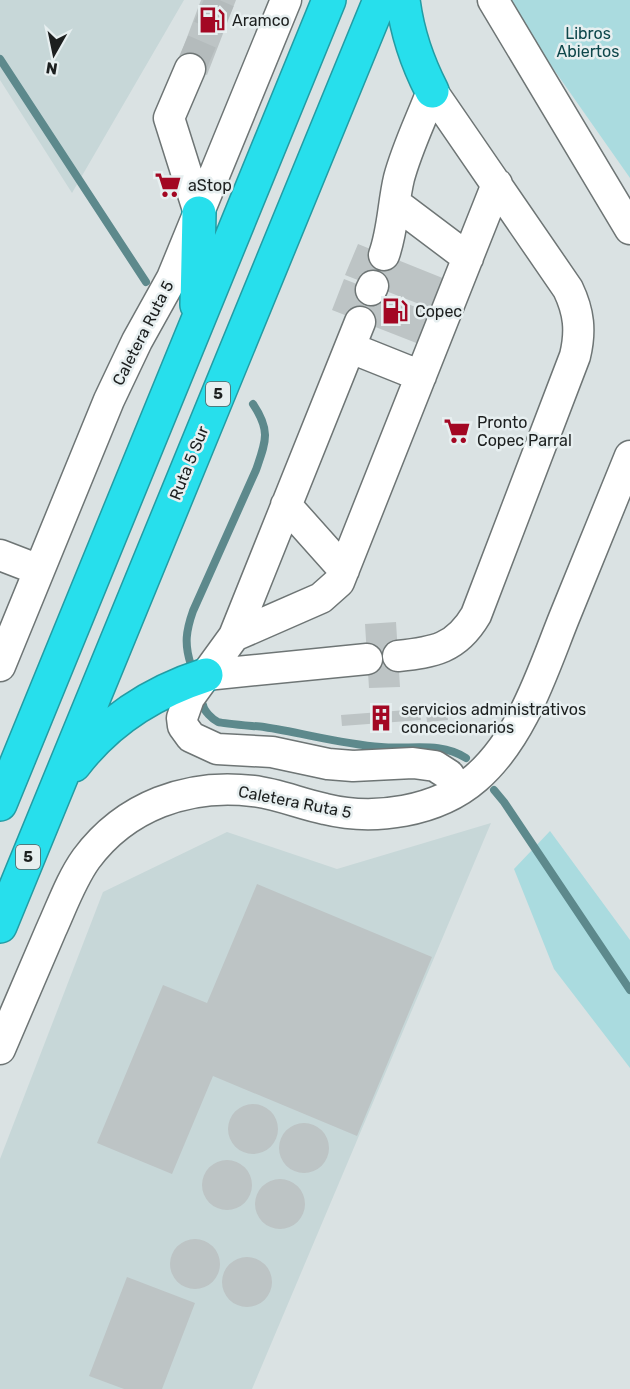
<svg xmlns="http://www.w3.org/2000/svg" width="630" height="1389" font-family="Rubik,sans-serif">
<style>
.built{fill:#c7d7d8}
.green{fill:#aadbdf}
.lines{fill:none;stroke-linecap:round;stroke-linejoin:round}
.stream{stroke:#5d898c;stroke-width:8}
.building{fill:#bdc4c5}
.minor-tunnel{stroke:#b4bbbc;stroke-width:30;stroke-dasharray:30 15;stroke-linecap:butt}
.minor-casing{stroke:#6e7575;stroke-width:33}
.highway-casing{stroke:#239ca4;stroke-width:36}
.minor{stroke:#fff;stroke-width:30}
.highway{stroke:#27dfec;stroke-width:33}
.labels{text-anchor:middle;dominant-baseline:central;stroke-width:5;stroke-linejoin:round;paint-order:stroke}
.shield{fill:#e7eff0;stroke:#595d5e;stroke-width:1.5}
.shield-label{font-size:15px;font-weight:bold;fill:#1c1f1f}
.poi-label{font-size:16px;fill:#1c1f1f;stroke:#e7eff0;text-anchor:start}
.park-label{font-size:16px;fill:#0e474b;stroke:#e7eff0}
.street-label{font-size:16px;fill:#1c1f1f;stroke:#e7eff0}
</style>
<rect width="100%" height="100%" fill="#dae2e3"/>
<path class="built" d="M0,0H184L72,193L0,80Z
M491,823L252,1389H0V1159L103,892L227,832L337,869Z"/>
<path class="green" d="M505,0H630V178Z
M550,831L630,940V1068L554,969L514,869Z"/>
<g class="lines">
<path class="stream" d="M0,59L146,282
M191,665C184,644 186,631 193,611L256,470C266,441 271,431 253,404
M203,705C204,711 212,719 218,722C224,724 255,726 264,727C303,733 341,744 381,747C410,750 440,741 466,758
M494,790L504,802L630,990"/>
</g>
<path class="building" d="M201,0H236L207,75L177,64Z
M358,244L450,281L437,311L345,275Z
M344,279L436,315L424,346L332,310Z
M396,622L400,687L369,688L365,624Z
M420,709L421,720L342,726L341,715Z
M447,711L448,720L427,722L426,713Z
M257,884L432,957L357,1136L213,1076L172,1174L97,1143L163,985L207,1003Z
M228 1129a25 25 0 1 1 50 0a25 25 0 1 1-50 0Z
M279 1148a25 25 0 1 1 50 0a25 25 0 1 1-50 0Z
M202 1185a25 25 0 1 1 50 0a25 25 0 1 1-50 0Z
M255 1204a25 25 0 1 1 50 0a25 25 0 1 1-50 0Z
M170 1264a25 25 0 1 1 50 0a25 25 0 1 1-50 0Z
M222 1282a25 25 0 1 1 50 0a25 25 0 1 1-50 0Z
M127,1277L195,1303L162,1389H124L89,1376Z"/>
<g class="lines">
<path class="minor-tunnel" d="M190,69L220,0"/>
<g class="minor-casing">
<path id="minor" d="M493,0L630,229
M190,69L169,118L199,213
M395,203L468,258
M384,255C393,230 393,203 399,178C407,148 421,120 432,91
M371,290L373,286
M360,322L234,636L189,698L182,718L183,726L191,737L217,749L272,752L328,764L353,766L413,763L435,766L449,775L457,791
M351,348L421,376
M286,505L344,570
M0,555L39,570
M234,636L321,598L339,582L497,184
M398,656C434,652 456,649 476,615L575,356C581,331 579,312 568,289L432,91
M0,666L109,400L137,341L172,278L286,0
M206,675L367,659
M0,1049C17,1010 34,970 51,930C62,906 71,880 86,859C125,806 188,783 253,791C278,794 301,804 325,809C374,821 437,812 476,778C522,738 542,673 564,618C586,564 608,510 630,456"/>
</g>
<g class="highway-casing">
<path id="highway" d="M403,0C407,32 417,62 432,91
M197,305L199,213
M74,765C108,720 153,692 206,675
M0,804L329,0
M0,926L380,0"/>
</g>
<use href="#minor" class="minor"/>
<use href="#highway" class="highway"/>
</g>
<defs>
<g id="fuel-bare" transform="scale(2.07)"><path d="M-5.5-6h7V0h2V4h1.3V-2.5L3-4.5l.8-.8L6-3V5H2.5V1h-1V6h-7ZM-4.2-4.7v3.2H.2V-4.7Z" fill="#a30723" stroke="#e7eff0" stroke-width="2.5" paint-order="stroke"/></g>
<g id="supermarket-bare" transform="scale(2.07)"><path d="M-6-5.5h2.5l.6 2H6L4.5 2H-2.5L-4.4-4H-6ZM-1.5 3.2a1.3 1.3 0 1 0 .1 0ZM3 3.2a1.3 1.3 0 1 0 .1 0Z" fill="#a30723" stroke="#e7eff0" stroke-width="2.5" paint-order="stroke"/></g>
<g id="building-bare" transform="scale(2.07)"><path d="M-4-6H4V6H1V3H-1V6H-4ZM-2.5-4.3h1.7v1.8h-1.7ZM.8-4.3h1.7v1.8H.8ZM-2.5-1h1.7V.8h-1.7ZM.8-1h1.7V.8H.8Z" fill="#a30723" stroke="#e7eff0" stroke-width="2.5" paint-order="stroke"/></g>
</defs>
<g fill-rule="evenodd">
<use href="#fuel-bare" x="212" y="20"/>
<use href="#supermarket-bare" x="168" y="185"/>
<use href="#fuel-bare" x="395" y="311"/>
<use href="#supermarket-bare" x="457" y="431"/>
<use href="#building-bare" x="381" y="718"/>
</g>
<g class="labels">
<g class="shield">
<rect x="206" y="382" width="24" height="24" rx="4.5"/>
<rect x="16" y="845" width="24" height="24" rx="4.5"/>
</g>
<g class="shield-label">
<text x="218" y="394">5</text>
<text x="28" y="857">5</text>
</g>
<g class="poi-label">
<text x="232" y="20">Aramco</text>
<text x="188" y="185">aStop</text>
<text x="415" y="311">Copec</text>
<text x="477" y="422">Pronto<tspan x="477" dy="18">Copec Parral</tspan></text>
<text x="401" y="709">servicios administrativos<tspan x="401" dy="18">concecionarios</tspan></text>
</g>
<g class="park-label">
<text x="588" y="33">Libros<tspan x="588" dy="18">Abiertos</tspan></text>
</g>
<g class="street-label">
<text transform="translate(143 333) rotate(-63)">Caletera Ruta 5</text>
<text transform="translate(189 463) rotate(-68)">Ruta 5 Sur</text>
<text transform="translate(295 802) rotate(11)">Caletera Ruta 5</text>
</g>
</g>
<g transform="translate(54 54) rotate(189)" stroke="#e7eff0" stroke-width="4.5" paint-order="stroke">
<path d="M0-4.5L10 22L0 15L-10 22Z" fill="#1c1f1f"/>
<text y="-9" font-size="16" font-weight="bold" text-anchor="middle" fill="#1c1f1f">N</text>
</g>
</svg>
